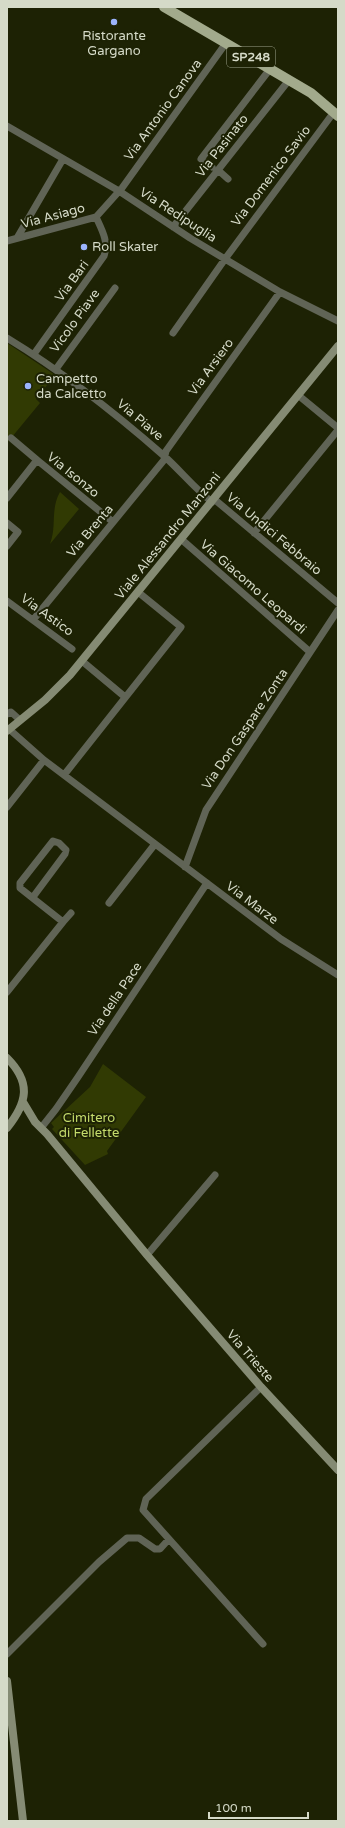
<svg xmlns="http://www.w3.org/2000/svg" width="345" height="1828" font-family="'Varela Round',sans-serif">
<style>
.green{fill:#313a03}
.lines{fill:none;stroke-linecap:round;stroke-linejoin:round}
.street{stroke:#606456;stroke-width:7}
.secondary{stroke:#858b74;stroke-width:8}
.primary{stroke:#a2aa8c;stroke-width:10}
.poi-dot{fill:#9bb4fd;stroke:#1d2204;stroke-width:1.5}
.labels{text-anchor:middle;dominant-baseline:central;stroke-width:4;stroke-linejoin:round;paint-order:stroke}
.shield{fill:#1d2204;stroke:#9ea38d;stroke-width:1}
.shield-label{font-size:12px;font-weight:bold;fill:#d5dac8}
.poi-label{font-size:13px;fill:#d5dac8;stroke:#1d2204;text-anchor:start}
.street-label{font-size:13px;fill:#d5dac8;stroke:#1d2204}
.park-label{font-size:13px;fill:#c5dc6c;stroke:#1d2204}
</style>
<rect width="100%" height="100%" fill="#1d2204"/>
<path class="green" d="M7,343L55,375L36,399L40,403L7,443Z
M60,492L79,509L50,544C57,526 50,510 60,492Z
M103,1064L146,1097L107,1151L108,1154L85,1165L52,1129L54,1127L51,1123L90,1087Z"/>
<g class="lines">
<path class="street" d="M7,126L119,191L190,238L280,292L338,321
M212,167L201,159L270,69
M218,170L228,179
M173,227L289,80
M17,238L63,159
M7,241L96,217L122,188L226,43
M173,333L225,259L334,112
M7,338C63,372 114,412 163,455C180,470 194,488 212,502
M34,354L104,256C109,242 102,230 96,217
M56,369L115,288
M298,395L338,428
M11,438L37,460
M7,498L37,460L113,522
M214,499L338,603
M7,523L18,532L7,546
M254,533L338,430
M181,539L310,652
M7,601L72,649
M33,620L164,460L166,451L280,292
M82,661L125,697
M7,714L11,712L20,720
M9,729L44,760L281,939L338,975
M64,775L181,627L138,592
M7,807L44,760
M185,867L206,810L338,610
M109,903L155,844
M63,922L71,913
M7,992L63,922L20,888V883L53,841L59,843L66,850L65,854L33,897
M41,1128L56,1109L78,1077L207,883
M147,1255L215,1175
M261,1387L146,1499L143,1510L263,1644
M7,1654L99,1562L127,1538H139L155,1549H160L169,1539"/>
<path class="secondary" d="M7,731L45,700L70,675L338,346
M7,1058C32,1083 27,1103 7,1128
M23,1102L35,1122L47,1134L147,1255L261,1387L338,1470
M7,1681L23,1821"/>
<path class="primary" d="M164,7L311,93L338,116"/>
</g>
<g class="poi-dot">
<circle cx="114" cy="22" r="4"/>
<circle cx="84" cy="247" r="4"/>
<circle cx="28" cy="386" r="4"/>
</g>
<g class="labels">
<rect class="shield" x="227" y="47" width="48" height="20" rx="3"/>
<g class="shield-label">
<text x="251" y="57">SP248</text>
</g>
<g class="poi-label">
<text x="114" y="36" text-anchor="middle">Ristorante<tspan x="114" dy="15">Gargano</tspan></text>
<text x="92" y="247">Roll Skater</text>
<text x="36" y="379">Campetto<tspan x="36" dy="15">da Calcetto</tspan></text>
</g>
<g class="street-label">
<text transform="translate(163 110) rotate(-54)">Via Antonio Canova</text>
<text transform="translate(222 146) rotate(-52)">Via Pasinato</text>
<text transform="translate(271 176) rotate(-53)">Via Domenico Savio</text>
<text transform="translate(178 215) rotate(33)">Via Redipuglia</text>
<text transform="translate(53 216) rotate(-15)">Via Asiago</text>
<text transform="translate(72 281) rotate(-54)">Via Bari</text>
<text transform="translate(75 321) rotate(-54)">Vicolo Piave</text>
<text transform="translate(211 367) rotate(-54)">Via Arsiero</text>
<text transform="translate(140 420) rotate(40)">Via Piave</text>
<text transform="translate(73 475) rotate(39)">Via Isonzo</text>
<text transform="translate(90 531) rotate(-50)">Via Brenta</text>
<text transform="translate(274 534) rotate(40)">Via Undici Febbraio</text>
<text transform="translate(168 536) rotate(-51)">Viale Alessandro Manzoni</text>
<text transform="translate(253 587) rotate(41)">Via Giacomo Leopardi</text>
<text transform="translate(47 615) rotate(36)">Via Astico</text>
<text transform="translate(245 729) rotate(-56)">Via Don Gaspare Zonta</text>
<text transform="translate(252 903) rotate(37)">Via Marze</text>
<text transform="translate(115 999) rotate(-56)">Via della Pace</text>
<text transform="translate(250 1356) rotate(49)">Via Trieste</text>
</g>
<g class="park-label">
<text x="89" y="1118">Cimitero<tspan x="89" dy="15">di Fellette</tspan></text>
</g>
</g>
<rect width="345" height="1828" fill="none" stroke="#d5dac8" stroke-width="16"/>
<path d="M209 1812v6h99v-6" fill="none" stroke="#d5dac8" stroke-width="2"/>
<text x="215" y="1812" font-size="12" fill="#d5dac8" stroke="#1d2204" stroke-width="3" paint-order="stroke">100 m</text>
</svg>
